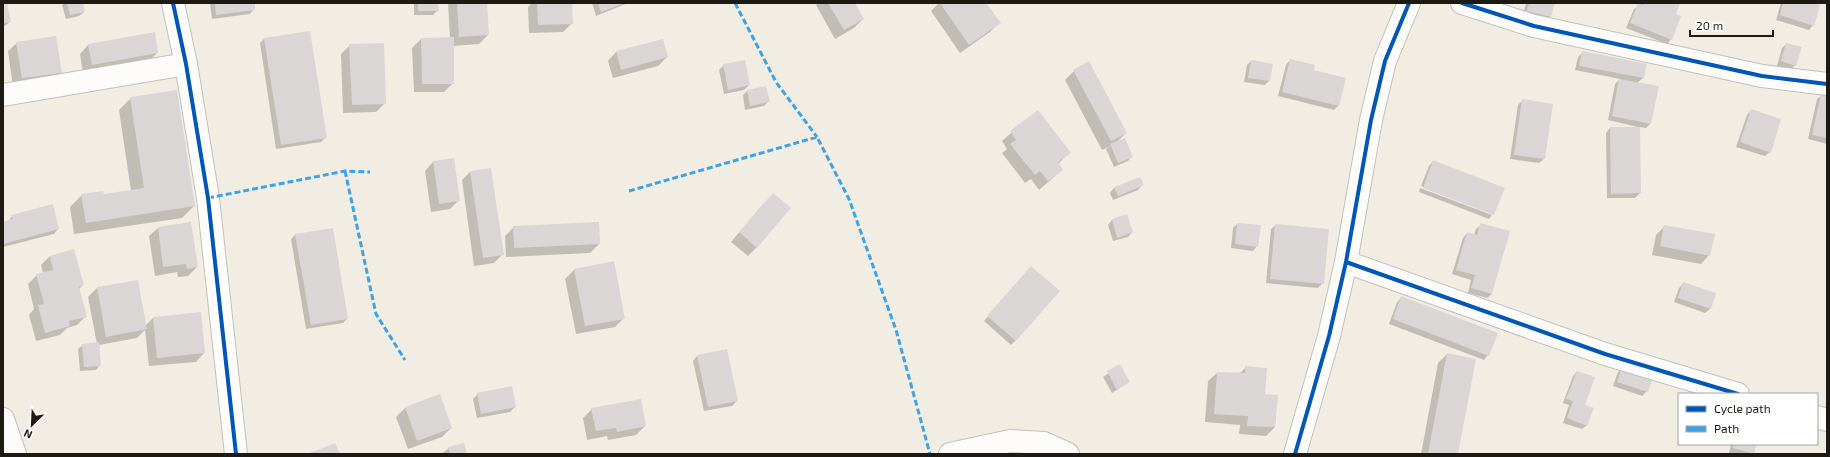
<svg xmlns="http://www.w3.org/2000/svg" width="1830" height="457" font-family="'Exo 2',sans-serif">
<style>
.shadow{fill:#0003}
.building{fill:#dad6d5}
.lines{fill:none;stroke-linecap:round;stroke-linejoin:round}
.minor-casing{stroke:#c4c1b9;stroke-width:24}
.secondary-casing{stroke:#c4c1b9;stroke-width:24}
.minor{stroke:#fdfcfb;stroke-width:22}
.secondary{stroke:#fdfcfb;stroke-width:22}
.quiet{stroke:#3da2ea;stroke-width:3;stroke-dasharray:6 3;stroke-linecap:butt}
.cycleway-casing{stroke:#fff;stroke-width:6}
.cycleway{stroke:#0057b8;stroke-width:4}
</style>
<rect width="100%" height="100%" fill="#f1ede3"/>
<path class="shadow" d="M3,3H6L10,22L3,27Z
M65,3H82L84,12L79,16L66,19L62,5Z
M210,3H254V9L250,14L212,19Z
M414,3H437L438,10L433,15H414Z
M448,3H486L488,35L479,44L453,46V83L444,92H414L412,48L421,39L450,38Z
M532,3H571L572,23L563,32L529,33L528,7Z
M592,3H628L596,16Z
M818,3H853L863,19L854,28L835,39L816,5Z
M939,3H985L999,23L990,32L960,53L931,11Z
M1526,3H1554L1550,17L1546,21L1523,15Z
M1642,3H1679L1674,15L1671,39L1667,44L1626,28L1634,9Z
M1781,3H1811L1813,25L1809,30L1776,20Z
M264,39L326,137L321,142L276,149L260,43Z
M17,43L61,73L52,82L13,87L8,51Z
M1786,44L1795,65L1791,70L1777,66L1782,48Z
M88,45L157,53L148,62L83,73L80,54Z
M350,45L385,103L376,112L343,113L341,54Z
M616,52L667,57L658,66L613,78L608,61Z
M1583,52L1646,65L1643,78L1637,83L1650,124L1646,128L1639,127L1640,193L1635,198H1607L1606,133L1610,128L1638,127L1608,120L1615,84L1620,79L1575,70L1578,57Z
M1290,60L1313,71L1338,106L1334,110L1278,96L1286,65Z
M1251,61L1269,81L1265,85L1244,82L1247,65Z
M724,65L749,85L744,90L724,94L719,70Z
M1074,71L1126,133L1116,143L1132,156L1128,161L1114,167L1106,149L1110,146L1102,150L1065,80Z
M766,87L768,102L764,106L745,110L743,95L747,91Z
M1822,95L1827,96V144L1808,139L1817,99Z
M131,98L194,206L182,218L74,234L70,207L82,195L103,196L131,191L119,110Z
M1522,101L1551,105L1544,159L1539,163L1510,159L1518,105Z
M1751,110L1770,152L1765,156L1736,147L1747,115Z
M1037,111L1070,152L1058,164L1062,170L1039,190L1031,179L1025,183L1002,153L1007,149L1002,141Z
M1433,161L1503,188L1493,214L1421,186L1429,166Z
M433,162L459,200L450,209L431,212L425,171Z
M470,172L503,254L494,263L474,266L462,180Z
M1139,178L1142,185L1138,190L1113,200L1110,193L1114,188Z
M1420,188L1492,215L1489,219L1419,192Z
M764,203L757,247L748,256L731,242Z
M1127,215L1132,232L1128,237L1113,241L1108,225L1112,220Z
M12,216L58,229L54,234L3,247V223L8,222Z
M1237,224L1257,246L1253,251L1231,248L1233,228Z
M1276,225L1323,283L1318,288L1266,283L1271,229Z
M1481,225L1492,294L1487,298L1468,293L1471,280L1452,274L1463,238L1467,233L1474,235L1476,229Z
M1665,226L1709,255L1701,264L1652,255L1656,235Z
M514,227L599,244L590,253L506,257L505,236Z
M158,228L197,267L188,276L178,277L177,272L155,276L149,236Z
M295,235L347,319L343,323L306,329L291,239Z
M50,256L83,285L79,289L86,316L77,325L67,328L60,335L36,341L29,315L34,309L28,284L37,275L43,273L41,265Z
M613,262L624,318L615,327L576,334L565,279L574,270Z
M1027,272L1016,340L1011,345L984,321Z
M1684,283L1715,294L1710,309L1705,313L1674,302L1679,288Z
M97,288L145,326L153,318L204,353L196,362L149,366L145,330L137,338L99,345L100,365L96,370L80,371L78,349L83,345L97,344L88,297Z
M1402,297L1488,355L1484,360L1389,324L1397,302Z
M726,350L737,401L732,406L704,411L693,361L697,356Z
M1447,354L1457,454H1421L1438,363Z
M1120,366L1129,382L1112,393L1103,377Z
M1246,367L1263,395L1277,396L1275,427L1266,436L1239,434L1240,425L1205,422L1208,381L1217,373L1239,374Z
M1623,368L1647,391L1642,396L1613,386L1618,372Z
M1577,372L1587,425L1582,429L1563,423L1569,405L1563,403L1573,376Z
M478,394L515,407L510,412L477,418L473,399Z
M439,396L451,428L442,437L408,449L396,417L405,408Z
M592,409L645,426L636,435L608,440L607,436L587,440L583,418Z
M1731,444H1756L1753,454L1729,453Z
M449,448L466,454H437L444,452Z"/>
<path class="building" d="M3,3H7L11,22L3,23Z
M67,3H83L85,12L70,15Z
M215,3H255V10L216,15Z
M418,3H438L439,11H418Z
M457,3H487L489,35L459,37Z
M537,3H572L573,24L538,25Z
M598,3H625L601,12Z
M828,3H855L864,19L844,30Z
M940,3H986L1001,23L969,45Z
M1529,3H1555L1551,17L1527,11Z
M1638,3L1643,5L1644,3H1680L1676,14L1681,16L1672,40L1630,23Z
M1783,3H1814L1820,5L1814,26L1780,15Z
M310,31L327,138L281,145L264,38Z
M155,32L158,53L92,65L88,44Z
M56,36L62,73L22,78L16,42Z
M454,37V84H422L421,38Z
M663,39L668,57L621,70L616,51Z
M384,43L386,104L352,105L349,44Z
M1786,43L1802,47L1796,66L1781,61Z
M1582,51L1647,64L1644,78L1579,66Z
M1290,59L1315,65L1314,70L1346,78L1339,106L1282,92Z
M745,60L750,85L728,90L723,64Z
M1251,60L1273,64L1270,81L1248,78Z
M1089,61L1127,133L1111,141L1073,70Z
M1619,79L1659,86L1651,124L1612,116Z
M766,86L770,102L750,106L747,90Z
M177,90L195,206L86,223L81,194L103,191L104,194L144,188L130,97Z
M1821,94L1827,95V138L1812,135Z
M1522,99L1553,104L1545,159L1514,155Z
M1751,109L1781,119L1771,153L1740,142Z
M1038,110L1071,153L1058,162L1063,170L1048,181L1040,171L1035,175L1010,144L1016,140L1010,131Z
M1610,127H1640L1641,193L1611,194Z
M1125,138L1133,157L1118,163L1110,144Z
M454,158L460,201L439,204L433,161Z
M1433,160L1505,188L1494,215L1423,188Z
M491,168L504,255L483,258L470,171Z
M1140,177L1144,185L1118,196L1114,187Z
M773,193L791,208L757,248L739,232Z
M53,204L59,229L3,244V222L13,219L11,215Z
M1127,214L1133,232L1117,238L1112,219Z
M191,222L198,267L187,269L186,264L163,267L158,227Z
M599,222L600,244L514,248L513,226Z
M1237,223L1261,225L1258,247L1235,244Z
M1480,223L1510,231L1492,294L1471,288L1475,275L1456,270L1467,232L1477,235Z
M1275,224L1329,229L1324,284L1270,279Z
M1664,225L1715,234L1710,256L1660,246Z
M333,228L348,319L311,325L295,234Z
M74,249L84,285L79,287L87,317L69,321L70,326L45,333L38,305L44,304L36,274L53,270L50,256Z
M614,261L625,319L585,326L574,269Z
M1031,266L1060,291L1016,341L987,316Z
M138,280L147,329L106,337L97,287Z
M1683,282L1716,293L1711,309L1678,298Z
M1401,296L1498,333L1489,356L1393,319Z
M201,312L205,353L157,358L153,317Z
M99,342L101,366L84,367L82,344Z
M727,349L738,401L708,407L697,355Z
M1447,353L1476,359L1458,454H1428Z
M1120,364L1130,382L1117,390L1107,371Z
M1245,366L1267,368L1265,394L1278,395L1275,427L1247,426L1248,416L1214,414L1217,372L1245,373Z
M1622,367L1653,377L1648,392L1617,382Z
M1577,371L1595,377L1585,405L1594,408L1587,426L1567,418L1573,401L1566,399Z
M512,386L516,407L481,414L477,393Z
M440,394L452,428L417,441L405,407Z
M641,399L646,426L617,432L616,428L596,431L591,408Z
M335,443L340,454H307Z
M464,443L467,454H450L448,447Z
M1734,444H1757L1754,454L1733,448Z"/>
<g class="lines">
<g class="minor-casing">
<path id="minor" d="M173,3L186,64L208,198L236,454
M1462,3L1534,26L1762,76L1827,84
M3,95L186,64
M1346,262L1605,354L1738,394
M1817,417L1827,420
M950,454L1010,441L1044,443L1068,454
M1295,454L1329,336L1346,262L1371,120L1385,61L1409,3"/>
</g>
<g class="secondary-casing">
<path id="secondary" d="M3,419L15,454"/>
</g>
<use href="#minor" class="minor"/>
<use href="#secondary" class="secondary"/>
<path class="quiet" d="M735,3L776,82L817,137
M345,171L376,314L405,360
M629,191L817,137L849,199L896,330L930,454
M208,198L345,171L370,172"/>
<g class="cycleway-casing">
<path id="cycleway" d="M173,3L186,64L208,198L236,454
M1462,3L1534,26L1762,76L1827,84
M1346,262L1605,354L1738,394
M1295,454L1329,336L1346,262L1371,120L1385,61L1409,3"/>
</g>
<use href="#cycleway" class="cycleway"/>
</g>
<rect width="1830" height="457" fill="none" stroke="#1c1a13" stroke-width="8"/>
<rect x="1678" y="393" width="140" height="52" fill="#ffffff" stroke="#a4a3a1"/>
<rect x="1686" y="406" width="20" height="6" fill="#0057b8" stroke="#a4a3a1"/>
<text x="1714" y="413" font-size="12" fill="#1c1a13">Cycle path</text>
<rect x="1686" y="426" width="20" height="6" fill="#3da2ea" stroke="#a4a3a1"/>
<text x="1714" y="433" font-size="12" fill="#1c1a13">Path</text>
<g transform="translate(32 425) rotate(204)" stroke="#ffffff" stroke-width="3" paint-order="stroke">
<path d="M0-3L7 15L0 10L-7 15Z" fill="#1c1a13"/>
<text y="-6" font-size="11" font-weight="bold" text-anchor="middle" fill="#1c1a13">N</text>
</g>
<path d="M1690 30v6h83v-6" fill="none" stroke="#1c1a13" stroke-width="2"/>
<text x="1696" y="30" font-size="12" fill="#1c1a13" stroke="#ffffff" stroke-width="3" paint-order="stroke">20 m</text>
</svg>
